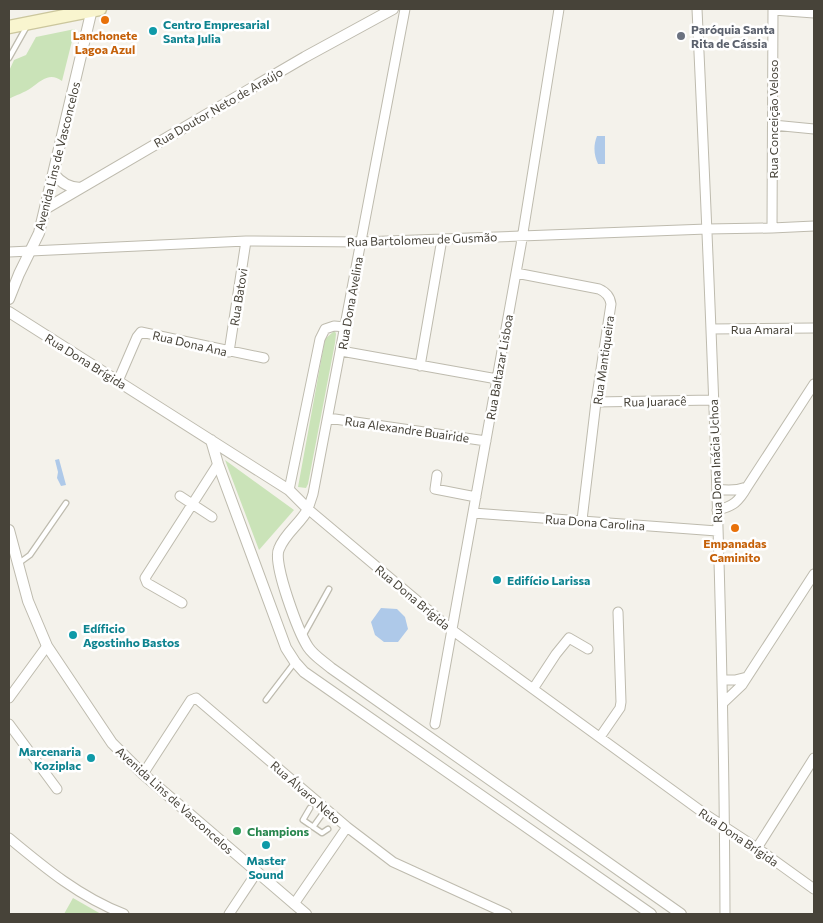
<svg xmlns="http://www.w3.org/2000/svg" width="823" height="923" font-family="Commissioner,sans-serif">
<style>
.green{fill:#cae3b8}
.water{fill:#aec9e9}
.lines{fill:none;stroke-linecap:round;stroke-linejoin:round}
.service-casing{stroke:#bebbae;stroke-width:7}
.minor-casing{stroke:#bebbae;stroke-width:11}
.tertiary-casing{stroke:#bebbae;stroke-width:12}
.secondary-casing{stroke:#cbc69d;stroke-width:15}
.service{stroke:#fff;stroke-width:4.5}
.minor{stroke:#fff;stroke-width:9}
.tertiary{stroke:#fff;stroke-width:10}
.secondary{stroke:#f9f5cf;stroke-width:12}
.food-dot{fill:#e8710a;stroke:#fff;stroke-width:2}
.culture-dot{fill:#0f9aa8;stroke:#fff;stroke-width:2}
.worship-dot{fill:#6b7280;stroke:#fff;stroke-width:2}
.leisure-dot{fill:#2e9e5b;stroke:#fff;stroke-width:2}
.labels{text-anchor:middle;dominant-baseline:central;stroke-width:5;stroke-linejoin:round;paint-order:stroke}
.culture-label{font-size:12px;font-weight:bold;fill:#0d838f;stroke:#fff;text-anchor:start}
.worship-label{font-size:12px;font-weight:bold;fill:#5b616d;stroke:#fff;text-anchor:start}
.food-label{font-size:12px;font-weight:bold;fill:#c56008;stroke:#fff}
.street-label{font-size:12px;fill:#474339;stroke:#fff}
.leisure-label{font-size:12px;font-weight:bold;fill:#27864d;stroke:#fff;text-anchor:start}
</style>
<rect width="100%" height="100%" fill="#f4f2eb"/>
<path class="green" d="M75,29L62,81C50,72 42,80 31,88C24,93 16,95 9,99V71L14,60L26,55L36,37Z
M335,331L336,334L335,343L308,484L306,488L298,487L325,339L333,332Z
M225,460L294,510L259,550Z
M73,898L101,914H64Z"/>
<path class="water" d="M597,136H605V164H598C594,155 593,146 597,136Z
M59,459L66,485L61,486L57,478L58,472L55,460Z
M381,608L397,609L405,617L408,629L398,642H384L375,635L371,622Z"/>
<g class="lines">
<g class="service-casing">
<path id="service" d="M9,58L27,26
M19,563L30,555L66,503
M303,636L329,589
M266,700L295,662
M310,808L303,820L322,833L328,829
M313,827L326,809"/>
</g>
<g class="minor-casing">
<path id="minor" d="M405,9L313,494L308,509L452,630L705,814L757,848L814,889
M697,9C711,310 724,612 725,914
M773,10L814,13
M773,125L814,129
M772,228L773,9
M9,252L246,241L361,242L707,229L772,228L814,226
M516,273L599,289C606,292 610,296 611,304L596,402L582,520
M711,329L814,328
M341,351L497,379
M229,352L246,241
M420,366L442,239
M118,381L137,337L141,332L264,358
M596,402L713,400
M328,418L486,441
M437,475L435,489L476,497
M717,489C728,491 736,491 747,487L814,384
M289,490L320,339L325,329L334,326L346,327
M180,496L212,517
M717,510C733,507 739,501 747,487
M473,513L717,531
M182,603L147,583L145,578L218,464
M722,680H735L747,677
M533,689L556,654L569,638L588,649
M9,698L47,646
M723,703L742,685L814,574
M9,724L57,789
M435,724L521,245L559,9
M600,737L620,708L621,702L618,612
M143,774L191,700L196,698L347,827L393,862L507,914
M9,838C45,868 80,897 124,914
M757,848L814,758
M294,904L347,827
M229,914L257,872"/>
</g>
<g class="tertiary-casing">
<path id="tertiary" d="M54,174C61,183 69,188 81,188
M45,209L305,57L393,9
M9,299L19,274L39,233L92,9
M9,312L289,490L308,509C301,523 285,533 279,549C272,563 299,633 308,647C314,656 323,661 331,668L681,914
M211,440L218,464L286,648L295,662L304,672L651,914
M9,530L28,601L47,646L112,743L143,774L306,914"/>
</g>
<g class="secondary-casing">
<path id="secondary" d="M9,27L100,9"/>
</g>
<use href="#service" class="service"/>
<use href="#minor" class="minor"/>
<use href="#tertiary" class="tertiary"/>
<use href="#secondary" class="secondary"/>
</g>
<g class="food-dot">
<circle cx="105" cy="20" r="5"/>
<circle cx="735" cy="528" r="5"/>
</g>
<g class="culture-dot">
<circle cx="153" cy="31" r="5"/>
<circle cx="497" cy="580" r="5"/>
<circle cx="73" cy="635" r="5"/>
<circle cx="91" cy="758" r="5"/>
<circle cx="266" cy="845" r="5"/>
</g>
<circle class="worship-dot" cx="681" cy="36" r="5"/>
<circle class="leisure-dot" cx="237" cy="831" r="5"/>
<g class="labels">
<g class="culture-label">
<text x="163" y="24">Centro Empresarial<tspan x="163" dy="14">Santa Julia</tspan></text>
<text x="507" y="580">Edifício Larissa</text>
<text x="83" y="628">Edíficio<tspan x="83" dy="14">Agostinho Bastos</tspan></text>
<text x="81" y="751" text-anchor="end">Marcenaria<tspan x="81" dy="14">Koziplac</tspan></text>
<text x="266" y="860" text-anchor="middle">Master<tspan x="266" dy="14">Sound</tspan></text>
</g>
<g class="worship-label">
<text x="691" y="29">Paróquia Santa<tspan x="691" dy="14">Rita de Cássia</tspan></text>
</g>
<g class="food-label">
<text x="105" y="35">Lanchonete<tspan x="105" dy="14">Lagoa Azul</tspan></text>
<text x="735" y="543">Empanadas<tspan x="735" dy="14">Caminito</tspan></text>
</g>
<g class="street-label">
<text transform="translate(218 107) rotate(-30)">Rua Doutor Neto de Araújo</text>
<text transform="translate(773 119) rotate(-90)">Rua Conceição Veloso</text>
<text transform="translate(57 156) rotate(-76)">Avenida Lins de Vasconcelos</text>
<text transform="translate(422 239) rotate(-2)">Rua Bartolomeu de Gusmão</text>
<text transform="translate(238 297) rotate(-81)">Rua Batovi</text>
<text transform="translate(350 303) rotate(-80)">Rua Dona Avelina</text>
<text x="762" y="329">Rua Amaral</text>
<text transform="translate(190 343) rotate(13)">Rua Dona Ana</text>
<text transform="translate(603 360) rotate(-82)">Rua Mantiqueira</text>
<text transform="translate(86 361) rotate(32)">Rua Dona Brígida</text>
<text transform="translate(499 367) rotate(-80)">Rua Baltazar Lisboa</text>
<text transform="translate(655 401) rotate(-1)">Rua Juaracê</text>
<text transform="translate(407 429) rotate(8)">Rua Alexandre Buairide</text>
<text transform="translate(715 461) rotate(-92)">Rua Dona Inácia Uchoa</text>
<text transform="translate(595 522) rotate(4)">Rua Dona Carolina</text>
<text transform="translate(413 597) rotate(40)">Rua Dona Brígida</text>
<text transform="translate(306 792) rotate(41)">Rua Álvaro Neto</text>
<text transform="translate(175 800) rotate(42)">Avenida Lins de Vasconcelos</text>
<text transform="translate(739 837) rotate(34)">Rua Dona Brígida</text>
</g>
<g class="leisure-label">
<text x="247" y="831">Champions</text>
</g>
</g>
<rect width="823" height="923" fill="none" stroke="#474339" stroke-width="20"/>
</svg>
